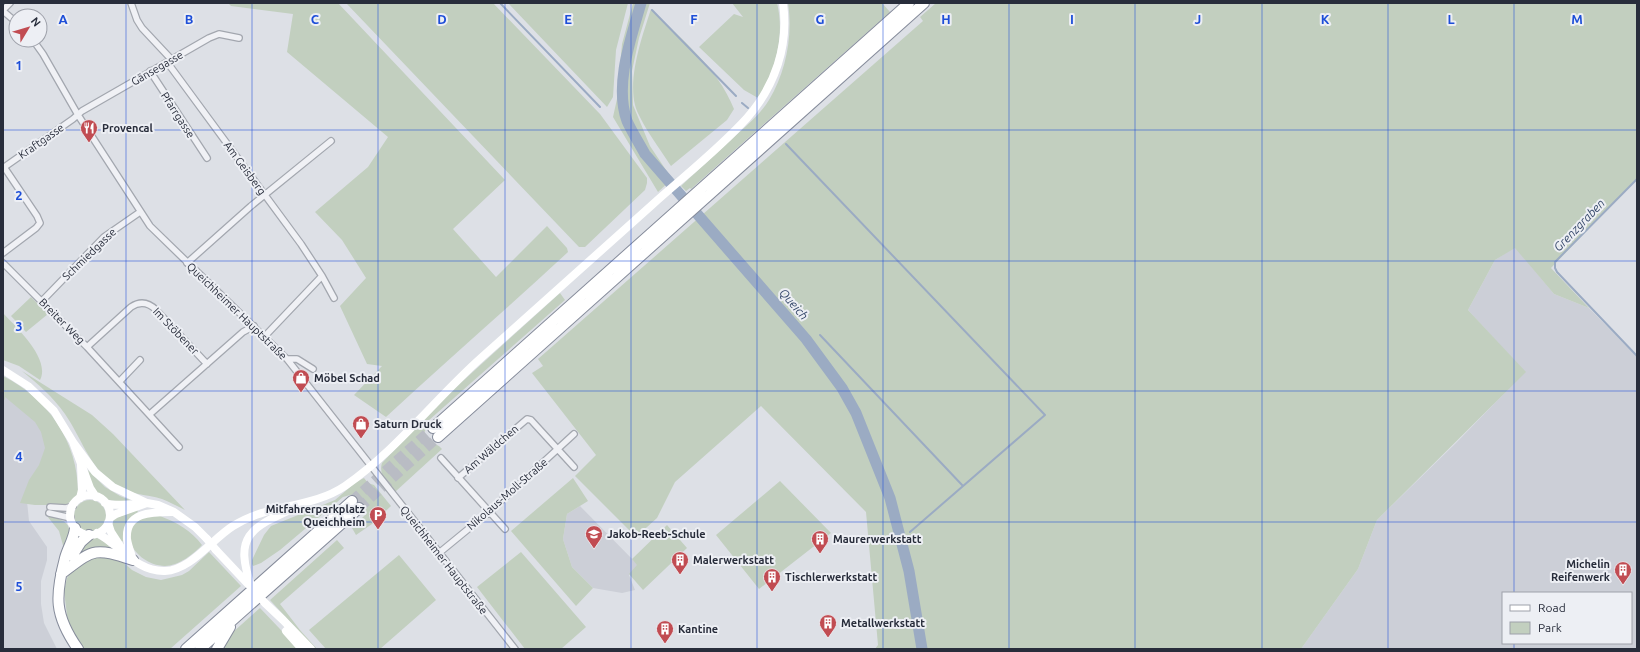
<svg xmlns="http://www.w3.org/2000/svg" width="1640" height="652" font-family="Ubuntu,sans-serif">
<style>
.built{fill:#cccfd7;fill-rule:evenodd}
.green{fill:#c2cfbf}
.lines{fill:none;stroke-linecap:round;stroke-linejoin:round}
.stream{stroke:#9babc3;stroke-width:2}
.river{stroke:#9babc3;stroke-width:11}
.highway-tunnel{stroke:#b9bcc4;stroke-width:10;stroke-dasharray:10 5;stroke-linecap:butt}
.street-casing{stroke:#a3a7af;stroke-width:8}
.highway-casing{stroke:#868c9b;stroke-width:12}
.street{stroke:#f0f1f5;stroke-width:5.5}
.secondary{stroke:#fff;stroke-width:8}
.highway{stroke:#fff;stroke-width:10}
.secondary-bridge{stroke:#fff;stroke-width:8}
.grid{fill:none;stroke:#1d4ed8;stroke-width:1;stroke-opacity:0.55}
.labels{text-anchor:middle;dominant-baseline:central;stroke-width:4;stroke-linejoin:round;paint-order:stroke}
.street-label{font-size:11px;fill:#282d3b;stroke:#edeff4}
.poi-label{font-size:11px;font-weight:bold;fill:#282d3b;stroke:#edeff4;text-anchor:start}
.water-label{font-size:12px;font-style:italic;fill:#36496b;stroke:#edeff4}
.grid-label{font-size:13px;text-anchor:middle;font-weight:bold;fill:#1d4ed8;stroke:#edeff4;stroke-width:4;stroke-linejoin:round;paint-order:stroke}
</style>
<rect width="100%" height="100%" fill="#dde0e6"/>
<path class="built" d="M1515,247L1554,294L1589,308L1637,357V649H1301L1358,569L1377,520L1457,442L1525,372L1468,310L1495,260ZM1503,593H1631V643H1503Z
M3,378L53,429L27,501L29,521L47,547V560L41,581V604L44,623L57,649H3Z
M580,506L638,565L629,575L635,590L622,593L593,588L572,567L563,539L567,514Z"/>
<path class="green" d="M228,3H338L505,180L453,229L496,277L547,226L567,248L568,252C508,308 446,361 386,417L354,395L382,366L367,364L340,306L366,278L342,240L315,212L368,167L388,137L287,52L293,14L231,6Z
M346,3H493L600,114L647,178V183L645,190L585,247H579Z
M508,3H628L616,50L613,97L607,107Z
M633,3H650L639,38L632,71L633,105L650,146L672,179L658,192L613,117L617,99L622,44Z
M732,3H777C785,35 776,71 758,98L744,90L699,47L734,14L743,17Z
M788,3H882L890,12L691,189L690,188L686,191L681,186C698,170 716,154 733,138C745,127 760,115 769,100C786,72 793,36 788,3Z
M936,3H1637V178L1551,268L1589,308L1554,294L1515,248L1495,260L1468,310L1526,372L1377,520L1358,569L1301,649H875L878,645L866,512L761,406L675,482L657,518L636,537L575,476L596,455L532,373L543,366L538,359L923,21L920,17Z
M651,9C681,39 718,68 734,109L727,120L671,166C662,152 639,121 635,105C628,76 642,37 651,9Z
M560,293L565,300L428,421L424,434L425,439L439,446L442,449L395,492C388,483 378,475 382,463L443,399Z
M31,297L48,314L26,332L11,316Z
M3,313C16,327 51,359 40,380L19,366L3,360Z
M22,371L92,415L113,434L185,510C177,506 170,502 162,499C146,494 128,495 113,484C88,464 82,439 65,414C53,397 38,384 22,371Z
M3,376C49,399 79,443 78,495L66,505H35L20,503L29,480L39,465L45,448L41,432L35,422L5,397V400L3,399Z
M88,470L105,487L120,496L130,500C103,504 93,496 88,470Z
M364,478L368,483L374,485L391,506L372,524L356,535L352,528L367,513L355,496L350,495L343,497L280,550L261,563L253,566L252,564V560L264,535L271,526L335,500L356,482Z
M573,478L588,501L567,514L563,539L572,567L593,588L576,606L511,531Z
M780,481L831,533L759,589L716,535Z
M74 516a16 16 0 1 1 32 0a16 16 0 1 1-32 0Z
M137,510L138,512C128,518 122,529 123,541L121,542L112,531L113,520L116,518Z
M47,516C72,521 73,527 64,549L59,531Z
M160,516C176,522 192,531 202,545C194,554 178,566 165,566C147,566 123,548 132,528C133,524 139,520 142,517Z
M667,525L687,548L643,590L629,574L637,565L632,559Z
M97,538L105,542L113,550L73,558L90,539Z
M337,540L344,548L280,604L300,630L317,649H315L270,600Z
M209,552L241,586L170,649H82L68,623L64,591L67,578L72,570L80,562L102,555L123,562L132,570L146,577L161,580L182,575L189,571Z
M521,552L586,627L561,649H525L477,587Z
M399,555L436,600L380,649H326L309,630Z
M260,608L299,649H222L232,633Z"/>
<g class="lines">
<path class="stream" d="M500,3L600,107
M652,10L736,96
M742,103L748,108
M786,144L1045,415L910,532
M1637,179L1555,262V268L1557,272L1637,356
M820,335L963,486
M901,540L902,539"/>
<path class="river" d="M641,3C631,38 614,85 627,121C632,132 639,143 645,154L806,339L842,388L856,413L890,498L909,571L922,649"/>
<path class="highway-tunnel" d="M352,501L433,428
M359,508L438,437"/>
<g class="street-casing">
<path id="street" d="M131,3L137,20L142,28L171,59
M3,10L10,3
M3,11L16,22
M33,40L43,54L78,115L150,226L287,359L515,649
M167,62L301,244L322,276L265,336
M150,71L207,158
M3,168L73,119L82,111L209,38L219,34L239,38
M3,253L36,228L40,223L37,216L4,167
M3,263L87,347L179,447
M187,263L251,206L331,141
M322,276L334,298
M42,301L104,237L140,212
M87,347L131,307C140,301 148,302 156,310L207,364
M287,359H297L313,369
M120,381L140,360
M150,414L243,332L254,326
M441,458L505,529
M458,478L527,419L531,420L574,467
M50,507L66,508L73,506
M49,513L71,518
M439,553L489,512L574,434"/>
</g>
<g class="highway-casing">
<path id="highway" d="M433,428L909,3
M438,437L924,3
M75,528C74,539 68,547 65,558C55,596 54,615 78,649
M72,556L81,542L89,535
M61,574C94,549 93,547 133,560
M186,649L352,501
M200,649L359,508
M217,649L230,627"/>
</g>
<use href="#street" class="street"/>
<path class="secondary" d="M3,370L28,386L54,411L73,442L90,488L96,497
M73,442L95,472L113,487L147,503L158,505L174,512L195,527L207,539
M70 515a20 20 0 1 1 40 0a20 20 0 1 1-40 0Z
M80,498L82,490L81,465
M105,503C116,507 128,503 139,505
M110,518L116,514L147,503
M108,523L111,532L124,552
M97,533C120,545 136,572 165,571C191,570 212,539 233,526C269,503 311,509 345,486C397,450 435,399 481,358C538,307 595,256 652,205C683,177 718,150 747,118C775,86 789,46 783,3
M216,550L248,584
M133,560C131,553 128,546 127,539C125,512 152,512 171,512
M252,588C233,536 250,528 294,508
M265,603L283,620L311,649
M286,631L302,649"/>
<use href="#highway" class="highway"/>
<path class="secondary-bridge" d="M207,539L216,550
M252,588L265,603"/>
</g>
<path class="grid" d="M126,3V649M252,3V649M378,3V649M505,3V649M631,3V649M757,3V649M883,3V649M1009,3V649M1135,3V649M1262,3V649M1388,3V649M1514,3V593M3,130H1637M3,261H1637M3,391H1637M3,522H1637M1514,643V649"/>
<defs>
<g id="restaurant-pin" transform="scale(0.9)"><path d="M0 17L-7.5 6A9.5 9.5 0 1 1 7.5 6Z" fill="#c14c52" stroke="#edeff4"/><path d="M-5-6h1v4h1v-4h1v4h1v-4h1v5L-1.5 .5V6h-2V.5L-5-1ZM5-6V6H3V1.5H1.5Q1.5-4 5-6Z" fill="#fff"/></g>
<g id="shop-pin" transform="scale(0.9)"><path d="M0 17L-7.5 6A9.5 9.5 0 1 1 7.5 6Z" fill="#c14c52" stroke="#edeff4"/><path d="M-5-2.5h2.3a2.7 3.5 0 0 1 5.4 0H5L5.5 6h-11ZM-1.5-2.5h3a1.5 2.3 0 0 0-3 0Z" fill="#fff"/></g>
<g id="parking-pin" transform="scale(0.9)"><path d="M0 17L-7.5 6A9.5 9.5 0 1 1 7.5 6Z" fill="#c14c52" stroke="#edeff4"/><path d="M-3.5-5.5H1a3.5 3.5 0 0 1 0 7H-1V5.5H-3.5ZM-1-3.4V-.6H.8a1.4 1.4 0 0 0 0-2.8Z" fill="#fff"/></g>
<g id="school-pin" transform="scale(0.9)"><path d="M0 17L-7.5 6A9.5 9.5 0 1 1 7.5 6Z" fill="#c14c52" stroke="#edeff4"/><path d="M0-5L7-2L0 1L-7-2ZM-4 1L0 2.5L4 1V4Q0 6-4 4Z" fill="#fff"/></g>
<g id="building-pin" transform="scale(0.9)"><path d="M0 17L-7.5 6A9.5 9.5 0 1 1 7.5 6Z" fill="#c14c52" stroke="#edeff4"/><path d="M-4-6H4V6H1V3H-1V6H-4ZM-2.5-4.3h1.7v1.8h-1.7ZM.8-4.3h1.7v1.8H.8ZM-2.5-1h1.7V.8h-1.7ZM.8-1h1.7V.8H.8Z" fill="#fff"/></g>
</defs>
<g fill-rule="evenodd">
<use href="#restaurant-pin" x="89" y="128"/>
<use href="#shop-pin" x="301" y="378"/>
<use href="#shop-pin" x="361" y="424"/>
<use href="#parking-pin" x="378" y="515"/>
<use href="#school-pin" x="594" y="534"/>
<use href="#building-pin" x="820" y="539"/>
<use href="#building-pin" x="680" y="560"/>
<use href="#building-pin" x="1623" y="570"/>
<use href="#building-pin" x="772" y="577"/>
<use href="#building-pin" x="828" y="623"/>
<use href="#building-pin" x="665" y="629"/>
</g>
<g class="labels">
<g class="street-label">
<text transform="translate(157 68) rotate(-30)">Gänsegasse</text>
<text transform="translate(178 115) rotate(57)">Pfarrgasse</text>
<text transform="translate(41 141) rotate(-35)">Kraftgasse</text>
<text transform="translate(245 168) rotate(54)">Am Geisberg</text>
<text transform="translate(89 254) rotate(-44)">Schmiedgasse</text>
<text transform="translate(237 311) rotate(44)">Queichheimer Hauptstraße</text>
<text transform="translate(62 321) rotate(45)">Breiter Weg</text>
<text transform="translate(176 331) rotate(46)">Im Stöbener</text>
<text transform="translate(491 449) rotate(-41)">Am Wäldchen</text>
<text transform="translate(507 494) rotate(-41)">Nikolaus-Moll-Straße</text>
<text transform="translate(444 560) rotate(52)">Queichheimer Hauptstraße</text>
</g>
<g class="poi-label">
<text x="102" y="128">Provencal</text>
<text x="314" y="378">Möbel Schad</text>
<text x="374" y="424">Saturn Druck</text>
<text x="365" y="509" text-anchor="end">Mitfahrerparkplatz<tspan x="365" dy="13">Queichheim</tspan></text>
<text x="607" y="534">Jakob-Reeb-Schule</text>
<text x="833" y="539">Maurerwerkstatt</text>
<text x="693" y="560">Malerwerkstatt</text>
<text x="1610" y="564" text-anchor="end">Michelin<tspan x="1610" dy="13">Reifenwerk</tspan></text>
<text x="785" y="577">Tischlerwerkstatt</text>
<text x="841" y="623">Metallwerkstatt</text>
<text x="678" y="629">Kantine</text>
</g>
<g class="water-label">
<text transform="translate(1579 225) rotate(-46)">Grenzgraben</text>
<text transform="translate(794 304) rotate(49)">Queich</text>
</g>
</g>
<g class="grid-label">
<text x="63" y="24">A</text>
<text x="189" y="24">B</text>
<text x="315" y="24">C</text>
<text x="442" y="24">D</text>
<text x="568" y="24">E</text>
<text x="694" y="24">F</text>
<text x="820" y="24">G</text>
<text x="946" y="24">H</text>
<text x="1072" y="24">I</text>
<text x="1198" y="24">J</text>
<text x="1325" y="24">K</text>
<text x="1451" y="24">L</text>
<text x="1577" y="24">M</text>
<text x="19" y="70">1</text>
<text x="19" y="200">2</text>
<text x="19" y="331">3</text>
<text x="19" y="461">4</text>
<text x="19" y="591">5</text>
</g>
<rect width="1640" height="652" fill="none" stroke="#282d3b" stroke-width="8"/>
<rect x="1502" y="592" width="130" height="52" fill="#edeff4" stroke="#9ea1aa"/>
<rect x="1510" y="605" width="20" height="6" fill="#ffffff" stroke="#9ea1aa"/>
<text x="1538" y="612" font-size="12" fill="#282d3b">Road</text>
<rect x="1510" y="622" width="20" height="12" fill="#c2cfbf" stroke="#9ea1aa"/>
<text x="1538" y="632" font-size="12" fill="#282d3b">Park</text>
<g transform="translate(28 28) rotate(52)"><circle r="19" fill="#edeff4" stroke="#9ea1aa"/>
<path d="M0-3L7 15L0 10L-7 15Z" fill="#c14c52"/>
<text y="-6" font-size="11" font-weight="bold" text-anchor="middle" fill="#282d3b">N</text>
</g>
</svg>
